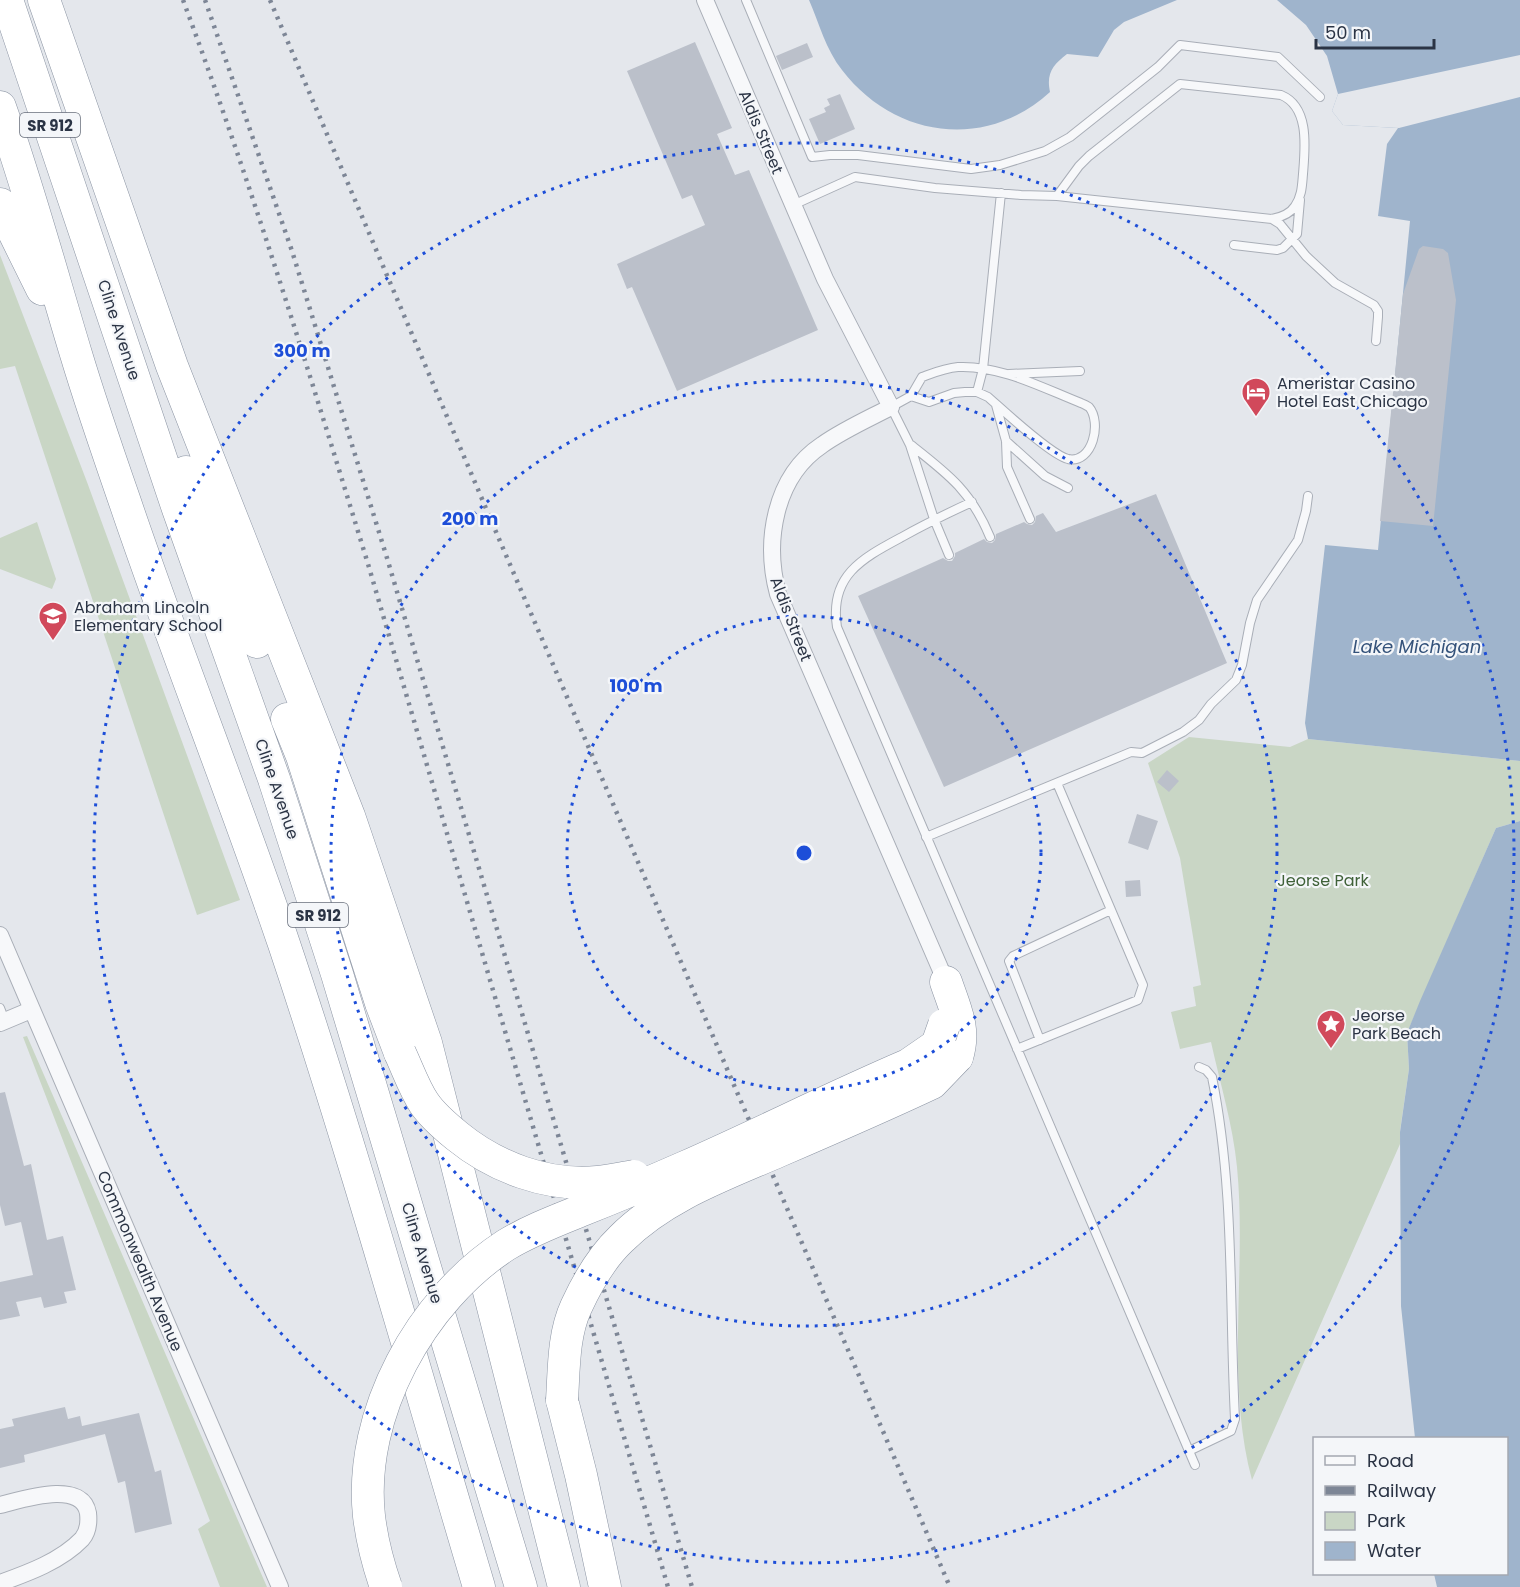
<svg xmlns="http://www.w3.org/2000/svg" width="1520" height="1587" font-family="Poppins,sans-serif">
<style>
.green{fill:#c9d6c5}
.water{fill:#9fb4cc}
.pier{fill:#e4e7ec}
.building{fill:#bbc0ca}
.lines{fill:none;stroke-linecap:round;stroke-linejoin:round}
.lane-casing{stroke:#a9aeb7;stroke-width:10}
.street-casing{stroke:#a9aeb7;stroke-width:18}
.highway-casing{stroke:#8b94a3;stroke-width:33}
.lane{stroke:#f7f8fa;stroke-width:8}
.street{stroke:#f7f8fa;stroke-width:16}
.highway{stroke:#fff;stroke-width:32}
.rail{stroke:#7d8696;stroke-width:4.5;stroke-dasharray:3 6;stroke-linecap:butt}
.highway-bridge-casing{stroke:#8b94a3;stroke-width:33;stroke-linecap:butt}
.highway-bridge{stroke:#fff;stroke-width:32}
.ring{fill:none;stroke:#1d4ed8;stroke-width:3;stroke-dasharray:3 6}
.labels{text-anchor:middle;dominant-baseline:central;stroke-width:4.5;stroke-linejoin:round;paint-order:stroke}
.shield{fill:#f4f6f9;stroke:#676e7b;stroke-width:1.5}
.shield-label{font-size:15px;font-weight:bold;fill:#2b3445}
.street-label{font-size:16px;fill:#2b3445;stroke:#f4f6f9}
.poi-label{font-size:16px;fill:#2b3445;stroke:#f4f6f9;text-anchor:start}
.park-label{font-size:16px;fill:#3f6138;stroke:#f4f6f9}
.water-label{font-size:18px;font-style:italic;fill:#34527a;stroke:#f4f6f9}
.centre{fill:#1d4ed8;stroke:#f4f6f9;stroke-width:3}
.ring-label{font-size:18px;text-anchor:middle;font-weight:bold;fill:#1d4ed8;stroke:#f4f6f9;stroke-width:4.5;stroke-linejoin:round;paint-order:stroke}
</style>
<rect width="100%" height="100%" fill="#e4e7ec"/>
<path class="green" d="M0,255L87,482L240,900L197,915L15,366L0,369Z
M37,522L56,579L52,589L0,569V538Z
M1189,737L1290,747L1308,739L1520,761V821L1496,828L1407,1033L1409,1069L1400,1131V1144L1252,1480C1225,1379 1247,1271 1237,1167C1233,1125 1220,1083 1211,1042L1180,1049L1171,1012L1196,1006L1193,987L1201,985L1180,858L1148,763Z
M27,1036L267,1587H220L198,1529L210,1521L23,1037Z"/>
<path class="water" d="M809,0H1177L1124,22L1114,30L1098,57L1067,54C1053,65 1046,73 1050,92C986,151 894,138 842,70C826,50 819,23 809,0Z
M1277,0H1520V761L1308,739L1305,723L1325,545L1378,550L1410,221L1378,216L1387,144L1398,128L1343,125L1332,111L1338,94L1327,56L1306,25Z
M1520,821V1587H1437L1434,1574H1506V1438H1415L1401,1306L1400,1132L1409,1069L1407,1033L1420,1001L1496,828Z"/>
<path class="pier" d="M1520,55V97L1399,128L1343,125L1332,111L1338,94Z"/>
<path class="building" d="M695,42L732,128L717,134L735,175L749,170L818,330L677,391L632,287L627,289L617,264L705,225L692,195L682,199L627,71Z
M807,43L813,57L782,70L776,56Z
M840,94L855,129L820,144L809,119L826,112L824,108L830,105L827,99Z
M1423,246L1443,249L1448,253L1456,300L1433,526L1380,521L1403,294L1419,249Z
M1156,494L1227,663L944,787L858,596L943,558L948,561H952L955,556V553L984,539L987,542L992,543L995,540L996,534L1024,522L1027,524L1032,525L1035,522L1036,516L1043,513L1056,532Z
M1167,770L1179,781L1169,792L1157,782Z
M1137,814L1158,821L1148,850L1128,843Z
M1140,880L1141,896L1126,897L1125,881Z
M5,1092L24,1166L31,1164L47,1240L63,1236L76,1290L64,1292L67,1303L44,1308L41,1297L16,1302L20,1316L0,1320V1282L33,1275L21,1222L5,1226L0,1205V1093Z
M65,1407L68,1419L80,1416L82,1426L139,1413L155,1472L161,1470L172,1524L135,1533L125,1481L118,1483L105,1434L24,1455L25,1462L0,1468V1429L14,1426L12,1419Z"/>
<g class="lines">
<g class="lane-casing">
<path id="lane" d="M746,0L812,157L830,155H858L971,169L1000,165L1045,151L1070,137L1158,67L1180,45L1278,57L1320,97
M793,205L855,177L935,188L1021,195L1057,196L1079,166L1089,156L1180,84L1281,95C1310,107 1305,148 1303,174C1302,185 1302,196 1295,206C1290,214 1282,217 1272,219L1057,196
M1272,219L1280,224L1306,256L1335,283L1374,305L1378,311V317L1376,341
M1234,245L1277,250L1283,248L1297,234L1300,200
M1009,374L1080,371
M977,392L983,369L1001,193
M911,396L929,402L954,393L965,392H977L988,397C1004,411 1051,455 1068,459C1093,464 1102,422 1089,407C1089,407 1082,403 1081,403C1043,388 1000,365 958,367C945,368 933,373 922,377L911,396L891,407L910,445L934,519L949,555
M996,405L1006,441L1007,467L1030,519
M1006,441L1045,476L1068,488
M911,445C948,474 971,491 990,537
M972,502C948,513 925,524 902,537C863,558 829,575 837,627L1195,1465
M926,837L1131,752L1142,753L1183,732L1199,720L1211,704L1236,680L1242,665L1250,623L1257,600L1298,540L1306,511L1308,496
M0,1008L5,1021
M1040,1040L1009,961L1013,956L1111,910
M1017,1049L1138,1000L1143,985L1057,783
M1189,1451L1231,1431L1235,1419C1229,1305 1235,1190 1212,1077L1206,1070L1199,1067"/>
</g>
<g class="street-casing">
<path id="street" d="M705,0L825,279L891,407C868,419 843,430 822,445C774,477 764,542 778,594L946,982
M0,935L280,1587
M0,1023L31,1010
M0,1505C21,1500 82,1479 88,1513C89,1522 88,1532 82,1539C61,1561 28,1573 0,1583"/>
</g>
<g class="highway-casing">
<path id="highway" d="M7,0L178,509L274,779L337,974L521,1587
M44,0L172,366L349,816L426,1043L564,1587
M0,107C29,189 51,271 76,354C91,404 108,453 125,502C175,650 234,796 284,944C355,1156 415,1372 479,1587
M0,204L42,289
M186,472L257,642
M287,719L302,756L381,1003L400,1053
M946,982C955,1009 966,1029 957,1057
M562,1400L581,1475L605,1587"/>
</g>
<use href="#lane" class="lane"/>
<use href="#street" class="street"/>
<use href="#highway" class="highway"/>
<path class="rail" d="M183,0C252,186 310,375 368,564L668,1587
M205,0L292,251L387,558L692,1587
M270,0L502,546L950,1587"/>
<g class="highway-bridge-casing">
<path id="highway-bridge" d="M400,1053C408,1070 414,1088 424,1103C432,1115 446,1127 457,1136C495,1167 547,1187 598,1182C610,1181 622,1178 634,1176
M562,1400C564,1370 563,1335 576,1307C587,1283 602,1257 621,1239C664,1196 724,1175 779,1151C830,1129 881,1107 932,1083L957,1057
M386,1587C378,1564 372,1541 369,1516C358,1414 421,1300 506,1245C529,1231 555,1221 580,1211C615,1197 651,1182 685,1167C760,1134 833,1097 908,1065L937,1045L944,1025"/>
</g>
<use href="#highway-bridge" class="highway-bridge"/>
</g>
<g class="ring">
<circle cx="804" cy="853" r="237"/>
<circle cx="804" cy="853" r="473"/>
<circle cx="804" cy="853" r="710"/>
</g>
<defs>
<g id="hotel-pin" transform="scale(1.5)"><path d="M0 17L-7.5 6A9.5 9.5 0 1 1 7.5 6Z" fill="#d1495b" stroke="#f4f6f9"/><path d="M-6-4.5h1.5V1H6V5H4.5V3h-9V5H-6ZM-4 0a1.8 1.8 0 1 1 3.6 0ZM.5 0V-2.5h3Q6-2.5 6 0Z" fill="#fff"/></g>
<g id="school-pin" transform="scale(1.5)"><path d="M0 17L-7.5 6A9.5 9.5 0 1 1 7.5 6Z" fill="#d1495b" stroke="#f4f6f9"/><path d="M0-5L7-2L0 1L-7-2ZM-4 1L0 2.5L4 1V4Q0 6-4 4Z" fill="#fff"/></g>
<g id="sight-pin" transform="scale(1.5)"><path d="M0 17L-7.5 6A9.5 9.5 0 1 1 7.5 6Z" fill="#d1495b" stroke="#f4f6f9"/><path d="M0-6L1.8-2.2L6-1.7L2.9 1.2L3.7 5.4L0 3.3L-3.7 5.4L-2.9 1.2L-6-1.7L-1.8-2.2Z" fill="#fff"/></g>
</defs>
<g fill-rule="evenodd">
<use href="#hotel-pin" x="1256" y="392"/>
<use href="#school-pin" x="53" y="616"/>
<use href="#sight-pin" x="1331" y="1024"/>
</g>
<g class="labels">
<g class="shield">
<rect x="20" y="113" width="60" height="24" rx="4.5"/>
<rect x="288" y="903" width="60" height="24" rx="4.5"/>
</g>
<g class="shield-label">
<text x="50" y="125">SR 912</text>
<text x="318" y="915">SR 912</text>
</g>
<g class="street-label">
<text transform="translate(761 132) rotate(67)">Aldis Street</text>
<text transform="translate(119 330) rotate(72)">Cline Avenue</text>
<text transform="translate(791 619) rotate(69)">Aldis Street</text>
<text transform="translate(277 789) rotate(71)">Cline Avenue</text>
<text transform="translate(422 1253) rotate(73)">Cline Avenue</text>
<text transform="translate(140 1261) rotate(67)">Commonwealth Avenue</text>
</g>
<g class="poi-label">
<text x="1277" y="383">Ameristar Casino<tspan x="1277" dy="18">Hotel East Chicago</tspan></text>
<text x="74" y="607">Abraham Lincoln<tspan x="74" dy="18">Elementary School</tspan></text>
<text x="1352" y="1015">Jeorse<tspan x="1352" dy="18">Park Beach</tspan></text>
</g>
<g class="park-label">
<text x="1323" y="880">Jeorse Park</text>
</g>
<g class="water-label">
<text x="1417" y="646">Lake Michigan</text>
</g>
</g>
<circle cx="804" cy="853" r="9" class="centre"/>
<g class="ring-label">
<text x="302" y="357">300 m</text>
<text x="470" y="525">200 m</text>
<text x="636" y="692">100 m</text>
</g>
<rect x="1313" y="1437" width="195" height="138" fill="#f4f6f9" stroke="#a4a8b1" stroke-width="1.5"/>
<rect x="1325" y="1456" width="30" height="9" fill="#f7f8fa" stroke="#a4a8b1" stroke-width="1.5"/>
<text x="1367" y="1467" font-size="18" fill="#2b3445">Road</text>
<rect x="1325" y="1486" width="30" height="9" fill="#7d8696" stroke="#a4a8b1" stroke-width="1.5"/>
<text x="1367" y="1497" font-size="18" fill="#2b3445">Railway</text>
<rect x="1325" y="1512" width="30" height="18" fill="#c9d6c5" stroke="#a4a8b1" stroke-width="1.5"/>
<text x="1367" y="1527" font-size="18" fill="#2b3445">Park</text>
<rect x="1325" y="1542" width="30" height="18" fill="#9fb4cc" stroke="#a4a8b1" stroke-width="1.5"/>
<text x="1367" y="1557" font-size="18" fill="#2b3445">Water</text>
<path d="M1316 39v9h118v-9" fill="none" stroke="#2b3445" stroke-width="3"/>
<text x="1325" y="39" font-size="18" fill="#2b3445" stroke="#f4f6f9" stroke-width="4.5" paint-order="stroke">50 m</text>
</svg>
